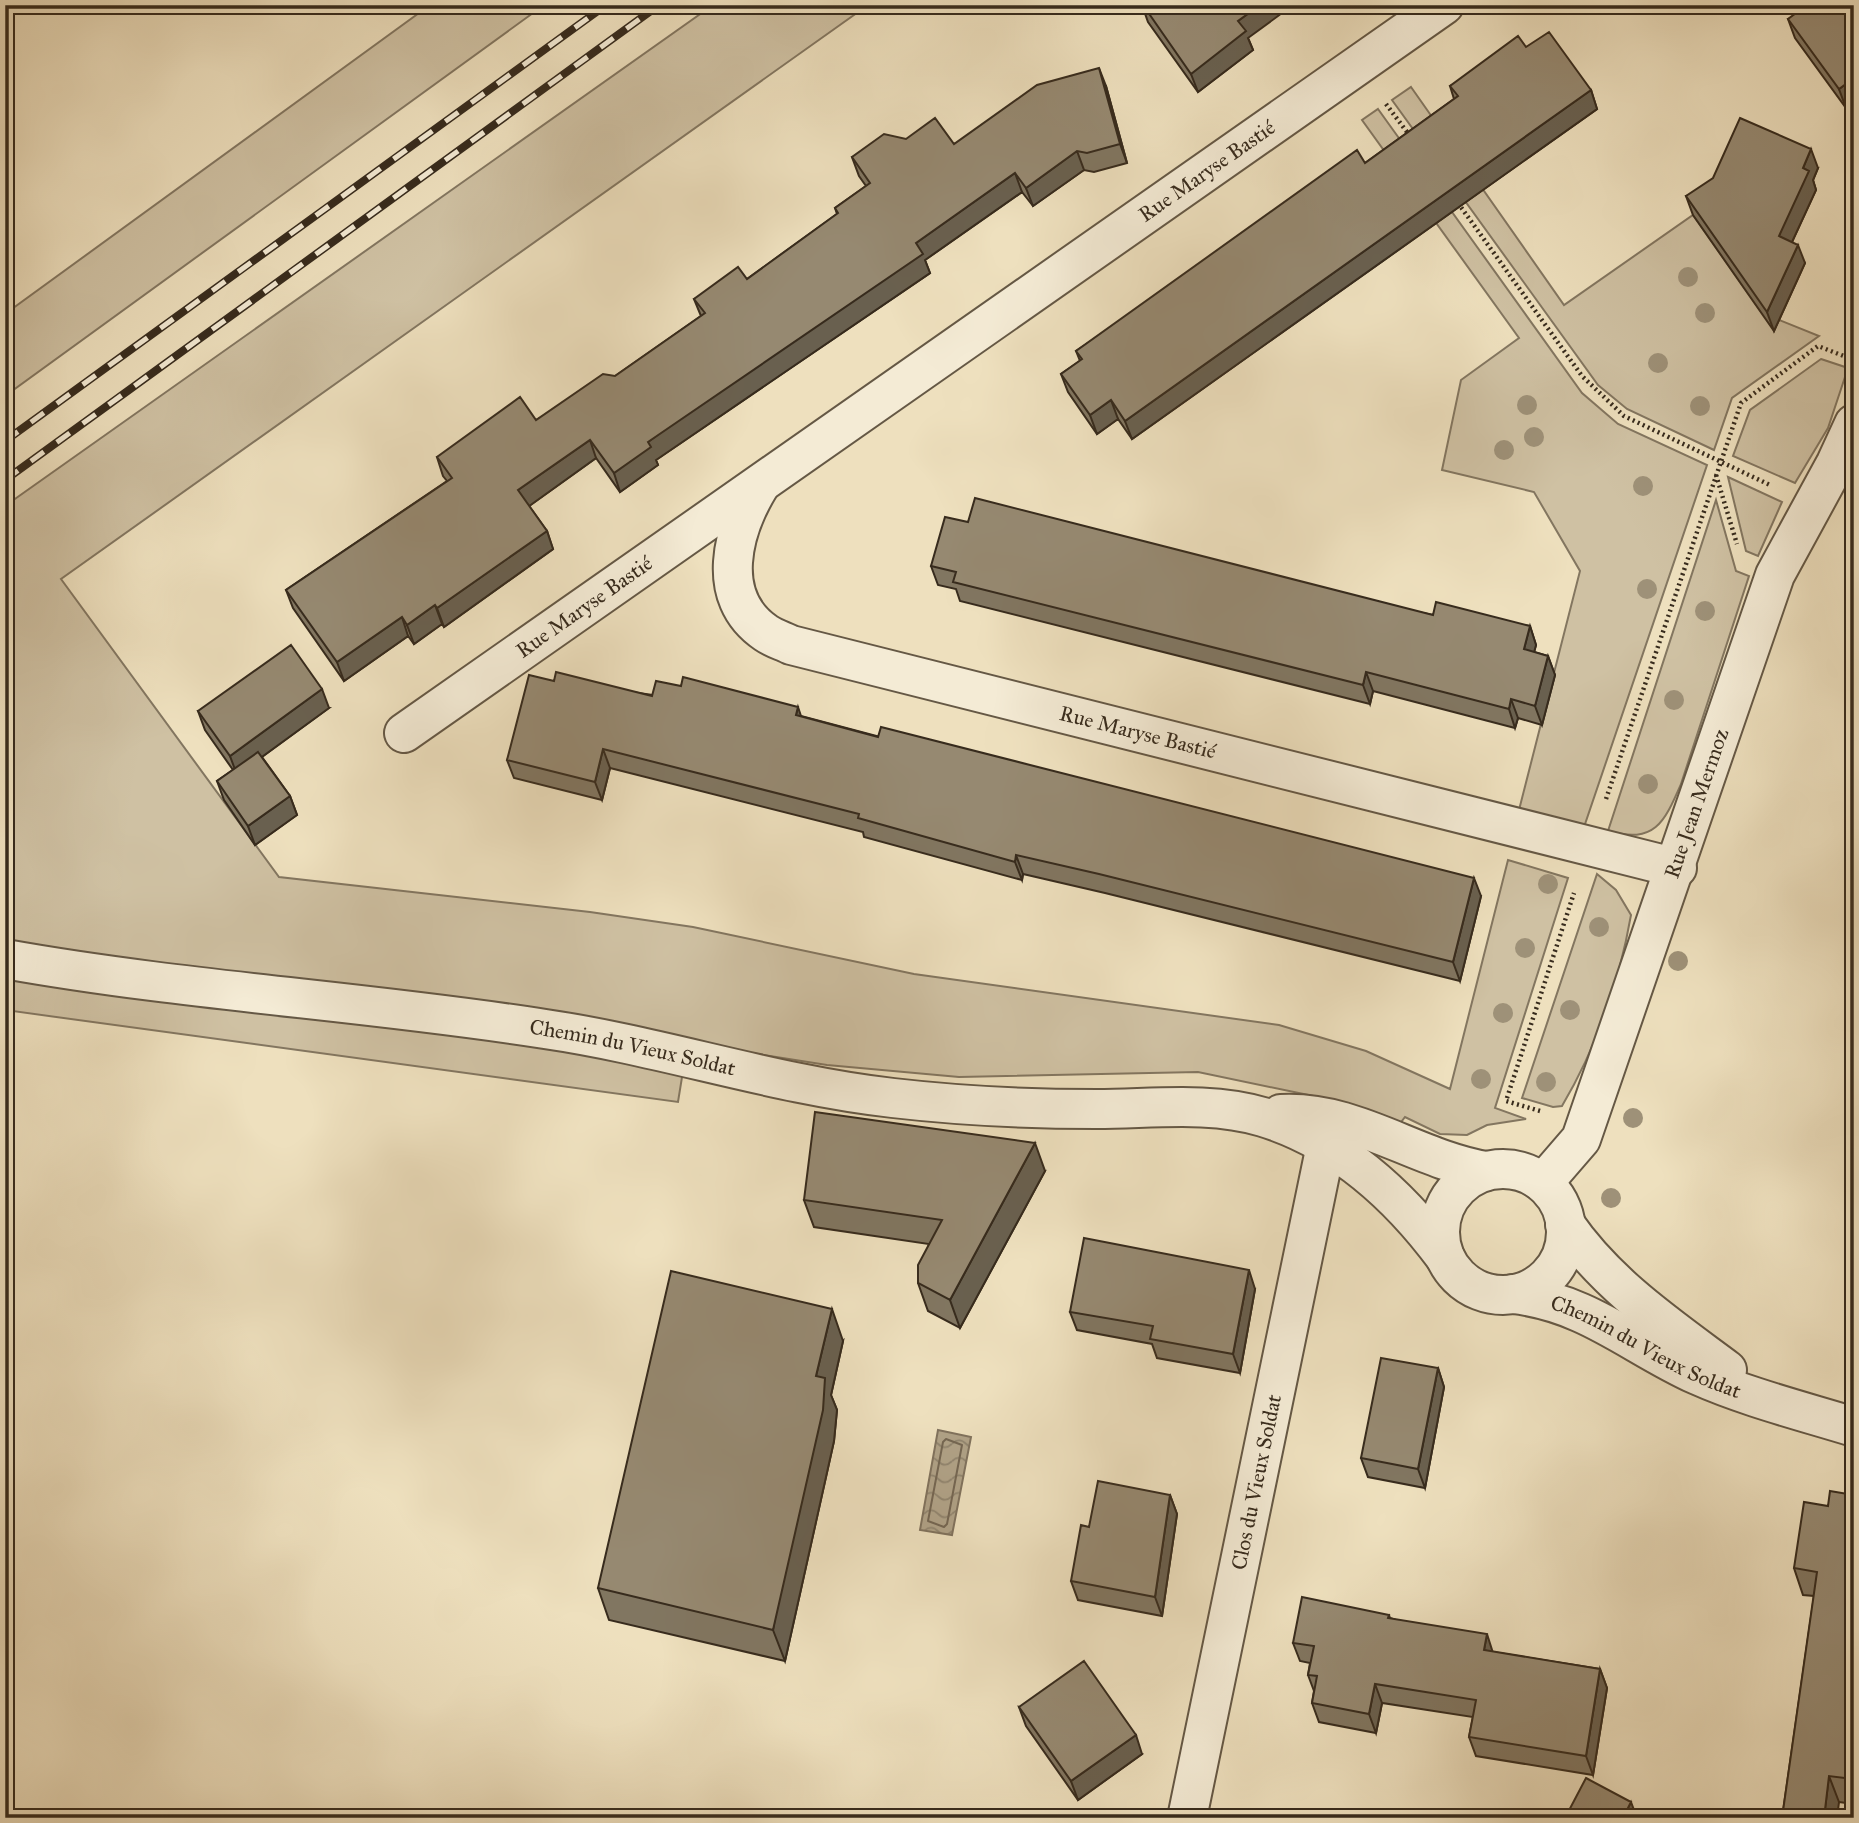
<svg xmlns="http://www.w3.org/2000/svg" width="1859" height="1823" font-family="'IM FELL Great Primer',serif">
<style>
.grass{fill:#cfc1a3;stroke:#837660;stroke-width:2}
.water{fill:url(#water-waves);stroke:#80725d;stroke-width:2}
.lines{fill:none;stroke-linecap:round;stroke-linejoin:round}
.shore{stroke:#746652;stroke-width:2}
.minor-casing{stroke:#655845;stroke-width:42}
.path{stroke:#372b1d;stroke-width:4.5;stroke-dasharray:2 3.5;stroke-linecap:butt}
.minor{stroke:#f4ebd5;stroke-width:38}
.rail-casing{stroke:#372b1d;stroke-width:8}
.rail{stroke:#f4ebd5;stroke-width:5;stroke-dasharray:16;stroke-linecap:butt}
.tree{fill:#9e9178}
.wall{fill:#817661;stroke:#372b1d;stroke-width:2}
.shaded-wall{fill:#69604f;stroke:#372b1d;stroke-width:2}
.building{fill:#968971;stroke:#372b1d;stroke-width:2}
.labels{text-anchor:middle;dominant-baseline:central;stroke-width:6;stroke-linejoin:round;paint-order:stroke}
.street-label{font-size:21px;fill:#372b1d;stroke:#f4ebd5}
</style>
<defs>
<pattern id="water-waves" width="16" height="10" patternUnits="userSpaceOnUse" patternTransform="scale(1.75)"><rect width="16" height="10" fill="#b0a287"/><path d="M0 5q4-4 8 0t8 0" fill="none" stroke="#90846e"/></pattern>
</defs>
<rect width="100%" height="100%" fill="#eee0be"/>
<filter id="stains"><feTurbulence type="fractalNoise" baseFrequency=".00286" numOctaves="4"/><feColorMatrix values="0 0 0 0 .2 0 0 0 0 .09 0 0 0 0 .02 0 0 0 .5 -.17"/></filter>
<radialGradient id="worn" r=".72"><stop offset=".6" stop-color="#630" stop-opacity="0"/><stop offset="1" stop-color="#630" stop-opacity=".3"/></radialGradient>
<path class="grass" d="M430,5H544L5,396V314Z
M713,5H868L61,579L279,877L590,912L693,927L914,974L1279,1025L1366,1051L1450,1089L1508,860L1568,878L1495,1108L1526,1119L1487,1125L1467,1135L1440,1134L1405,1117L1398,1126L1318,1097L1198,1072L959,1077L827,1065L719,1048L688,1040L678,1102L5,1010V506Z
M1411,87L1564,305L1693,215L1762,313L1819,336L1732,398L1714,450L1627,409L1598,385L1392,100Z
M1378,109L1582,393L1618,424L1707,465L1584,827L1519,810L1580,571L1534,492L1442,470L1461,380L1519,338L1362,120Z
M1821,359L1848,368L1828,428L1795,483L1733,456L1750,410Z
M1728,477L1782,502L1758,556L1746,551Z
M1716,500L1736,571L1749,576L1681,784C1664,823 1655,844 1608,831Z
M1597,874L1616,890L1631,915C1619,984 1598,1045 1562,1106L1553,1107L1522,1098Z"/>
<path class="water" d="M938,1430L971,1437L952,1535L920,1530Z"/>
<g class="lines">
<path class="shore" d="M946,1439L962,1445L947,1524L944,1527L928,1521L943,1442Z"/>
<g class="minor-casing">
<g id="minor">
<path id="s1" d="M760,485C733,529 713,597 766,633C773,638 783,641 791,645L1677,868"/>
<path id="s2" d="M404,733L1444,5"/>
<path id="s3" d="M5,959C184,991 366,1001 545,1029C662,1046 775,1085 893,1098C962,1106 1029,1109 1097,1109C1151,1109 1211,1101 1263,1117C1338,1140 1399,1195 1445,1257"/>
<path d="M1281,1114C1355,1110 1415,1159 1486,1171"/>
<circle cx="1503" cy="1232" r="63"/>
<path id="s4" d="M1543,1183L1581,1139L1775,575L1836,463L1854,424"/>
<path d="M1565,1224C1607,1285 1668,1326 1727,1370"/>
<path id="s5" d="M1513,1294C1589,1303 1631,1345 1697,1375C1746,1397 1802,1411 1854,1427"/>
<path id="s6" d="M1187,1818L1326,1145"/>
</g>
</g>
<path class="path" d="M1386,104L1410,136
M1458,203L1582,376L1624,416L1770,485
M1847,358L1854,341
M1716,475L1737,544
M1606,799L1741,403L1818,346L1854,360
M1540,1111L1506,1101L1574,893"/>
<use href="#minor" class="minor"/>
<g class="rail-casing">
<path id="rail" d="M5,441L606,5
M5,480L659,5"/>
</g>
<use href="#rail" class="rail"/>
</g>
<g class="tree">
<circle cx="1688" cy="277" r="10"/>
<circle cx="1705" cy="313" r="10"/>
<circle cx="1658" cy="363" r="10"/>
<circle cx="1527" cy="405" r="10"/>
<circle cx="1700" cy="406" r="10"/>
<circle cx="1534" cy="437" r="10"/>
<circle cx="1504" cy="450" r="10"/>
<circle cx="1643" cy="486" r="10"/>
<circle cx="1647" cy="589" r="10"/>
<circle cx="1705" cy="611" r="10"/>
<circle cx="1674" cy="700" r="10"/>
<circle cx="1648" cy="784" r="10"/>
<circle cx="1548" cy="884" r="10"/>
<circle cx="1599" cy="927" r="10"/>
<circle cx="1525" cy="948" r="10"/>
<circle cx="1678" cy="961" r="10"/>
<circle cx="1570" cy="1010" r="10"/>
<circle cx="1503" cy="1013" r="10"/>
<circle cx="1481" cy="1079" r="10"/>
<circle cx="1546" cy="1082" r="10"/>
<circle cx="1633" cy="1118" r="10"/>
<circle cx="1611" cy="1198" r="10"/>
</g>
<path class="wall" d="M1142,5L1248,38L1253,50L1198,92L1148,22Z
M1854,5V102L1846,108L1795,38L1788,19Z
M1526,47L1591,90L1597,109L1132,439L1118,419L1097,434L1068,392L1061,374L1080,361L1076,351L1365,163L1454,99L1450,86Z
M1106,86L1127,163L1094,172L1084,170L1033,206L1022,192L925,260L930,273L656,460L658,465L620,492L596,458L529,506L547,531L553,549L444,627L442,624L414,644L408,636L344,681L293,608L286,590L447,481L443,476L437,457L536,420L615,376L701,316L694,299L747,279L837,214L835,208L866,186L859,176L852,157L906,139L954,144Z
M1818,168L1813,180L1816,190L1792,242L1805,263L1774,331L1693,215L1686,196Z
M968,522L1433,615L1530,626L1536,645L1534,652L1548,656L1555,675L1542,725L1518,718L1515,728L1373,691L1370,704L960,601L956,589L938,585L931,566Z
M554,681L801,716L1481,896L1460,981L1105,893L1023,874L1022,880L864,837L863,832L610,768L602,800L514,778L507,760Z
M329,708L262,757L290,796L297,815L255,845L224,800L217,781L233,770L205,730L198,711Z
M1045,1171L960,1328L928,1311L918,1283L929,1244L814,1227L804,1200Z
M1255,1289L1240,1373L1157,1358L1152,1344L1077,1330L1070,1312Z
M843,1341L831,1395L837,1410L834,1441L785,1661L609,1620L598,1588Z
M1438,1368L1444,1387L1425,1488L1368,1477L1361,1458Z
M1170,1495L1177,1514L1162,1616L1078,1600L1071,1581Z
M1854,1495V1804L1839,1802L1782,1818L1814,1596L1803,1595L1794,1568L1828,1506Z
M1389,1615L1390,1618L1493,1652L1600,1669L1607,1688L1593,1775L1476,1756L1469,1737L1473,1717L1382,1703L1376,1733L1319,1722L1312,1703L1314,1691L1308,1675L1310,1663L1300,1661L1293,1643Z
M1019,1707L1142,1754L1078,1800L1026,1726Z"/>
<path class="shaded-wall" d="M1260,5H1293L1248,38L1253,50L1198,92L1191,74L1238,21Z
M1099,68L1106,86L1127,163L1120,144Z
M1854,78V102L1846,108L1839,89Z
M1591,90L1597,109L1132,439L1125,421Z
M1811,149L1818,168L1813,180L1816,190L1786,255L1779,236L1803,168Z
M1077,151L1084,170L1033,206L1026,188Z
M1015,173L1022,192L925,260L930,273L656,460L658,465L620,492L614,473L648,442L916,243Z
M1798,245L1805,263L1774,331L1767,312Z
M1111,400L1118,419L1097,434L1090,415Z
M590,440L596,458L525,509L518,490Z
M547,531L553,549L444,627L437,608Z
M435,605L442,624L414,644L407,625Z
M402,617L408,636L344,681L337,662Z
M1530,626L1536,645L1530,668L1524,649Z
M1548,656L1555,675L1542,725L1535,706Z
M1366,672L1373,691L1370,704L1363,685Z
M322,689L329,708L237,775L230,756Z
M1511,699L1518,718L1515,728L1509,709Z
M798,707L804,725L796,715Z
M603,749L610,768L602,800L595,782Z
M290,796L297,815L255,845L248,826Z
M1016,855L1023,874L1022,880L1015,862Z
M1474,878L1481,896L1460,981L1453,962Z
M1035,1143L1045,1171L960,1328L950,1300Z
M1249,1270L1255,1289L1240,1373L1233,1354Z
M832,1309L843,1341L831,1395L837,1410L834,1441L785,1661L773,1630L816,1376Z
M1438,1368L1444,1387L1425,1488L1418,1469Z
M1170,1495L1177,1514L1162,1616L1155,1597Z
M1487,1634L1493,1653L1484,1650Z
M1600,1669L1607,1688L1593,1775L1586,1756Z
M1375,1684L1382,1703L1376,1733L1369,1714Z
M1136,1735L1142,1754L1078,1800L1071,1781Z
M1829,1776L1839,1802L1837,1818H1824Z
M1631,1802L1637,1818H1623Z"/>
<path class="building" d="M1143,5H1260L1238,21L1246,31L1191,74Z
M1807,5H1854V78L1839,89L1788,19Z
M1549,32L1591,90L1125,421L1111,400L1090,415L1061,374L1082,359L1076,351L1357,150L1365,163L1458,96L1450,86L1518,36L1526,47Z
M1099,68L1120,144L1087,153L1077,151L1026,188L1015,173L916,243L923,254L648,442L651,447L614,473L590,440L518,490L547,531L437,608L435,605L407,625L402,617L337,662L286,590L452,478L437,457L520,397L536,420L603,374L615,376L705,313L694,299L738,267L747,279L838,213L835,208L870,183L852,157L884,134L906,139L935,118L954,144L1037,85Z
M1740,118L1811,149L1803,168L1809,171L1779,236L1798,245L1767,312L1686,196L1713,178Z
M975,498L1433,615L1436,602L1530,626L1524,649L1548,656L1535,706L1511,699L1509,709L1366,672L1363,685L953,582L956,572L931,566L945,517L968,522Z
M291,645L322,689L230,756L198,711Z
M556,672L652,696L656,681L681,686L683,677L798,707L796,715L878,737L881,727L1474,878L1453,962L1099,874L1016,855L1015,862L858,818L859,814L603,749L595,782L507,760L529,675L554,681Z
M258,752L290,796L248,826L217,781Z
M815,1112L1035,1143L950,1300L918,1283V1265L942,1220L804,1200Z
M1084,1238L1249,1270L1233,1354L1150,1339L1153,1326L1070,1312Z
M671,1271L832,1309L816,1376L825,1378L823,1410L773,1630L598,1588Z
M1381,1358L1438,1368L1418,1469L1361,1458Z
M1098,1481L1170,1495L1155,1597L1071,1581L1081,1525L1089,1527Z
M1830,1491L1854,1495L1853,1779L1829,1776L1824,1818H1782L1817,1572L1794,1568L1804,1502L1828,1506Z
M1302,1597L1389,1615L1388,1618L1487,1634L1484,1650L1600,1669L1586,1756L1469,1737L1476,1700L1375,1684L1369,1714L1312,1703L1317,1676L1308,1675L1314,1646L1293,1643Z
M1084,1661L1136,1735L1071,1781L1019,1707Z
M1586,1778L1631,1802L1623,1818H1565Z"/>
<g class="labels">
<g class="street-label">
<text stroke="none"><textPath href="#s2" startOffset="980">Rue Maryse Bastié</textPath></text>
<text stroke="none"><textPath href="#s2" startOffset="220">Rue Maryse Bastié</textPath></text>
<text stroke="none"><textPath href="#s1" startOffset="550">Rue Maryse Bastié</textPath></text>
<text stroke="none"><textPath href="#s4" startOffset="413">Rue Jean Mermoz</textPath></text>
<text stroke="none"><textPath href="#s3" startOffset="634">Chemin du Vieux Soldat</textPath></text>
<text stroke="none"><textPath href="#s5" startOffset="144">Chemin du Vieux Soldat</textPath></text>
<text stroke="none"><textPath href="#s6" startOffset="343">Clos du Vieux Soldat</textPath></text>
</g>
</g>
<rect width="1859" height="1823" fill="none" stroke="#eee0be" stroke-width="28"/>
<rect x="7" y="7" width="1845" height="1809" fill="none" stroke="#372b1d" stroke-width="3.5"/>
<rect x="14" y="14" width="1831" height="1795" fill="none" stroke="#372b1d" stroke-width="2"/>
<rect width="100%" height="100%" filter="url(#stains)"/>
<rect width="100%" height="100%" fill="url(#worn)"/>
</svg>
